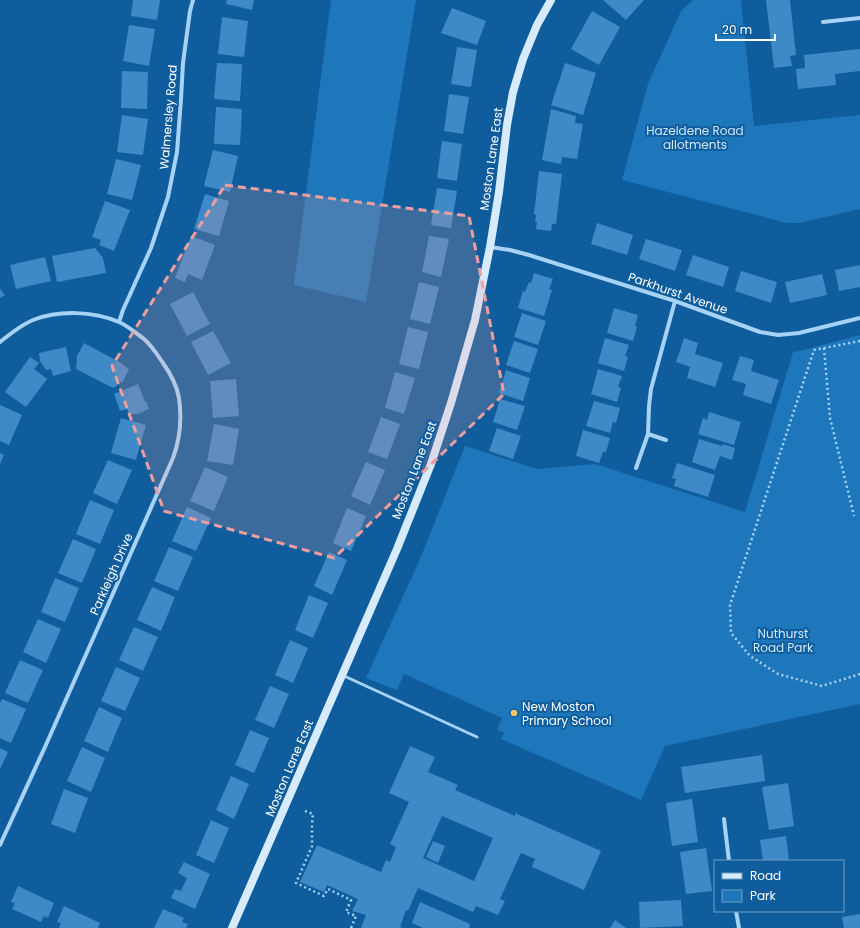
<svg xmlns="http://www.w3.org/2000/svg" width="860" height="928" font-family="Poppins,sans-serif">
<style>
.green{fill:#1e77bb}
.building{fill:#3e89c6;fill-rule:evenodd}
.lines{fill:none;stroke-linecap:round;stroke-linejoin:round}
.path{stroke:#a5d2f5;stroke-width:2.5;stroke-dasharray:2 3;stroke-linecap:butt}
.lane{stroke:#a5d2f5;stroke-width:3}
.street{stroke:#a5d2f5;stroke-width:4}
.secondary{stroke:#d6ebfe;stroke-width:8}
.marked{fill:#ed9e9e;fill-opacity:0.2;stroke:#ed9e9e;stroke-width:3;stroke-dasharray:8 5;stroke-linejoin:round}
.poi-dot{fill:#ffc369;stroke:#105d9d;stroke-width:1.5}
.labels{text-anchor:middle;dominant-baseline:central;stroke-width:4;stroke-linejoin:round;paint-order:stroke}
.street-label{font-size:12px;fill:#fff;stroke:#105d9d}
.park-label{font-size:12px;fill:#cee9fe;stroke:#105d9d}
.poi-label{font-size:12px;fill:#fff;stroke:#105d9d;text-anchor:start}
</style>
<rect width="100%" height="100%" fill="#105d9d"/>
<path class="green" d="M331,0H416L366,302L294,285Z
M693,0H741L754,126L860,115V209L799,223H787L622,180L648,84L681,11Z
M860,335V704L665,746L641,800L501,739L504,733L497,730L502,718L404,674L397,690L366,678L420,559L465,446L537,469L595,464L745,512L793,352L800,351Z"/>
<path class="building" d="M133,0H160L157,20L131,16Z
M227,0H254L252,10L226,4Z
M603,0H644L626,20Z
M766,0H790L796,55L790,56L792,66L774,68Z
M452,8L486,21L477,45L441,33Z
M592,11L620,27L599,65L571,49Z
M222,17L248,21L244,57L218,54Z
M129,25L155,29L149,66L123,61Z
M457,47L477,50L471,87L451,84Z
M860,49V71L835,74L836,85L798,89L796,69L805,68L804,55Z
M217,63L242,64L240,101L214,99Z
M565,63L596,73L583,115L551,105Z
M122,71L148,72L147,109L121,108Z
M449,94L469,97L463,134L444,131Z
M216,107L242,109L240,145L214,144Z
M551,109L576,116L575,123L583,124L577,159L562,157L561,164L542,160Z
M122,115L148,119L143,155L117,152Z
M442,141L462,144L457,181L437,178Z
M213,150L238,156L230,192L204,186Z
M116,159L141,165L132,200L107,194Z
M539,171L562,174L556,224H552L551,231L536,229L537,222H535L536,215L534,214Z
M437,188L457,191L451,228L431,225Z
M205,194L229,201L219,236L194,229Z
M105,201L130,210L114,251L99,245L101,240L92,237Z
M597,223L633,235L627,255L591,244Z
M191,236L215,245L202,280L188,274L185,282L175,278Z
M429,236L449,239L441,277L422,272Z
M646,239L682,250L675,271L639,259Z
M95,248L103,258L106,273L57,282L52,256Z
M693,255L729,267L723,287L686,275Z
M45,257L51,281L16,289L10,265Z
M860,265V287L839,291L835,270Z
M741,271L777,282L771,303L735,291Z
M534,273L553,279L549,289L552,290L544,316L518,308L523,291L525,292L529,282L531,283Z
M822,274L827,295L790,303L785,282Z
M419,282L439,287L430,324L410,319Z
M0,289L5,295L0,298Z
M193,292L210,324L187,336L170,304Z
M614,308L638,315L635,326L637,327L633,341L607,333Z
M522,313L546,321L538,345L514,337Z
M408,327L428,332L419,369L399,364Z
M213,331L231,363L208,375L191,342Z
M605,338L629,345L625,356L628,357L624,371L598,363Z
M684,338L698,343L695,354L723,363L715,387L687,378L690,367L676,362Z
M514,341L538,349L530,373L506,365Z
M84,343L123,364V365L129,369L122,383L119,381L117,386L113,388L76,369L77,356Z
M66,347L71,371L53,376L51,369L46,370L40,361L39,353Z
M740,356L754,360L751,371L779,380L771,404L743,395L746,384L732,380Z
M30,357L39,363L34,369L47,379L26,407L5,392Z
M598,369L622,376L618,387L621,388L617,402L591,394Z
M506,370L530,378L523,401L499,393Z
M395,372L415,378L404,414L385,408Z
M236,379L239,416L213,418L210,381Z
M138,384L145,402L146,401L149,409L138,414H129L127,409L120,411L114,394Z
M500,399L525,406L517,430L493,422Z
M594,401L620,408L616,423L613,422L610,433L586,426Z
M0,405L22,415L9,445L0,441Z
M709,412L741,422L734,445L698,434L703,418L707,420Z
M381,417L400,424L387,459L368,452Z
M121,418L146,425L136,460L111,453Z
M214,424L239,429L233,465L207,461Z
M497,428L521,436L513,459L489,451Z
M583,430L610,438L606,452H603L599,463L576,456Z
M699,439L722,446L723,444L735,448L732,460L720,456L715,470L692,462Z
M0,453L4,455L0,464Z
M108,460L132,470L117,504L93,493Z
M366,462L385,470L370,505L351,496Z
M677,463L715,475L708,497L674,486L676,479L672,478Z
M205,467L228,477L214,511L190,501Z
M90,500L114,510L100,544L76,534Z
M187,507L211,518L196,551L172,541Z
M347,508L366,516L351,551L333,543Z
M73,539L96,549L82,583L58,573Z
M169,547L193,557L178,591L154,581Z
M329,552L347,560L332,595L314,586Z
M55,578L79,588L65,622L41,612Z
M152,587L175,597L161,631L137,620Z
M309,595L328,603L313,638L295,630Z
M38,619L61,629L46,663L23,652Z
M134,627L158,637L143,671L119,660Z
M290,640L308,648L293,683L275,675Z
M20,660L43,670L28,703L5,693Z
M116,667L140,678L125,711L101,701Z
M270,686L289,694L274,728L255,720Z
M2,699L26,709L11,743L0,738V703Z
M99,707L122,718L108,752L84,741Z
M250,730L269,738L254,773L235,765Z
M410,746L435,757L428,772L458,785L455,790L515,816V813L601,851L584,890L532,867L535,859L521,853L500,899L505,901L498,915L476,906L473,912L418,888L408,911L406,910L400,927L403,928H361L366,915L352,911L358,899L327,885L324,892L300,882L317,845L381,872L386,860L390,862L396,847L390,844L409,802L389,793ZM442,816L493,838L474,881L423,858Z
M82,747L105,758L91,792L67,781Z
M0,748L8,752L0,769Z
M762,755L765,781L685,793L681,767Z
M231,776L249,784L234,819L216,810Z
M788,783L794,826L769,830L762,787Z
M64,789L88,798L75,833L51,824Z
M692,799L698,842L672,846L666,803Z
M211,820L229,828L214,863L196,855Z
M786,836L789,861H763L760,840Z
M433,841L445,846L438,863L426,857Z
M706,848L712,891L686,894L680,852Z
M184,862L210,874L195,909L171,898L175,889L181,891L187,878L178,873Z
M18,886L54,903L48,918L44,916L41,922L12,909L15,903L11,902Z
M681,900L683,926L640,928L639,902Z
M420,902L470,924L469,928H423L412,923Z
M64,906L100,923L98,928H59L61,923L57,922Z
M163,909L184,918L182,922L188,924L186,928H154Z
M860,914V928H844L842,917Z
M615,920L626,928H610Z"/>
<g class="lines">
<path class="path" d="M860,341L814,350L730,605L731,633L750,656L778,674L822,686L860,674
M824,348L830,418L854,516
M305,811L313,814L312,824V846L296,883L324,896L328,889L351,900L346,912L356,916L351,928"/>
<path class="lane" d="M342,675L477,737"/>
<path class="street" d="M823,22L860,18
M490,247L510,250L529,255L675,301L760,332L778,335L799,333L860,318
M119,322L123,310L151,248L168,197L177,152L181,99L183,63L190,11L193,0
M0,342C10,334 21,325 33,320C59,310 93,311 119,322C128,326 136,333 144,339C152,346 157,354 163,363C170,373 177,386 179,398C182,419 180,439 173,458L45,747L0,845
M648,434L666,440
M636,468L648,434L649,406L651,389L675,301
M724,819L729,861
M736,911L739,928"/>
<path class="secondary" d="M232,928L397,549L431,464L451,403L475,320L490,247L499,192L507,125L513,92L523,59L537,25L551,0"/>
</g>
<path class="marked" d="M225,185L469,216L504,394L334,558L164,511L112,366Z"/>
<circle class="poi-dot" cx="514" cy="713" r="4"/>
<g class="labels">
<g class="street-label">
<text transform="translate(168 117) rotate(-85)">Walmersley Road</text>
<text transform="translate(491 159) rotate(-82)">Moston Lane East</text>
<text transform="translate(678 293) rotate(19)">Parkhurst Avenue</text>
<text transform="translate(414 470) rotate(-69)">Moston Lane East</text>
<text transform="translate(111 574) rotate(-66)">Parkleigh Drive</text>
<text transform="translate(289 768) rotate(-67)">Moston Lane East</text>
</g>
<g class="park-label">
<text x="695" y="130">Hazeldene Road<tspan x="695" dy="14">allotments</tspan></text>
<text x="783" y="633">Nuthurst<tspan x="783" dy="14">Road Park</tspan></text>
</g>
<g class="poi-label">
<text x="522" y="706">New Moston<tspan x="522" dy="14">Primary School</tspan></text>
</g>
</g>
<rect x="714" y="860" width="130" height="52" fill="#105d9d" stroke="#709ec4"/>
<rect x="722" y="873" width="20" height="6" fill="#d6ebfe" stroke="#709ec4"/>
<text x="750" y="880" font-size="12" fill="#ffffff">Road</text>
<rect x="722" y="890" width="20" height="12" fill="#1e77bb" stroke="#709ec4"/>
<text x="750" y="900" font-size="12" fill="#ffffff">Park</text>
<path d="M716 34v6h59v-6" fill="none" stroke="#ffffff" stroke-width="2"/>
<text x="722" y="34" font-size="12" fill="#ffffff" stroke="#105d9d" stroke-width="3" paint-order="stroke">20 m</text>
</svg>
